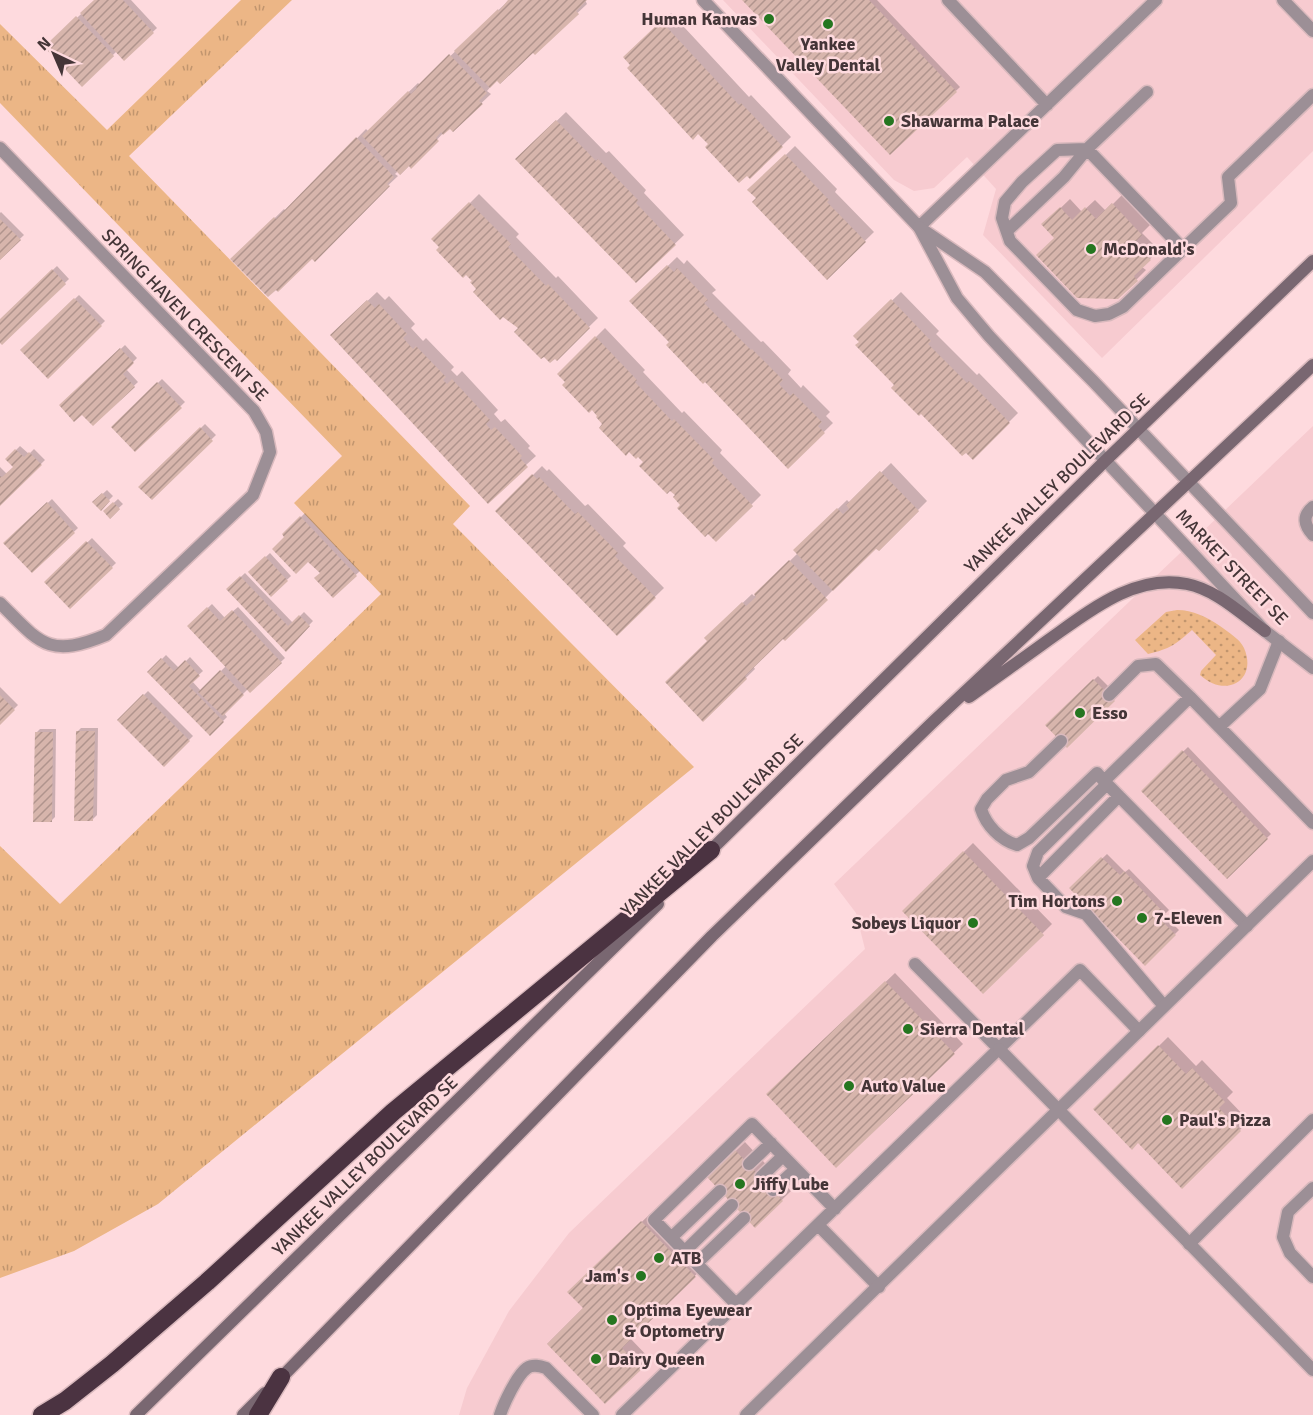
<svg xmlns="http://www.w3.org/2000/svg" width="1313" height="1415" font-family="Signika,sans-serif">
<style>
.built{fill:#f7cbd0}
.grass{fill:url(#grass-dots)}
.park{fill:url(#park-tufts)}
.shadow{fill:#0003}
.building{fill:url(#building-hatch)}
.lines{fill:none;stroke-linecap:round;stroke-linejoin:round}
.service-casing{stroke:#d9b9bd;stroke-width:15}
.minor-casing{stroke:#d9b9bd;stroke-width:15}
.secondary-casing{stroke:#d9b9bd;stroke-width:15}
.motorway-casing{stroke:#d9b9bd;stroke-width:21}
.service{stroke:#9c8f96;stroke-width:12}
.minor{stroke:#9c8f96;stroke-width:12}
.secondary{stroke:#796771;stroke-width:12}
.motorway{stroke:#4b3341;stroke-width:18}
.poi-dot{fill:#257620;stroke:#fedade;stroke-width:2}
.labels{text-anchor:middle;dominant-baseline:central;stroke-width:5;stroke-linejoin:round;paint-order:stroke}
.poi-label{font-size:18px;font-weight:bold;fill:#443537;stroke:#fedade;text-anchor:start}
.street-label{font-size:18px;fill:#443537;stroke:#fedade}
</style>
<defs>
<pattern id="grass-dots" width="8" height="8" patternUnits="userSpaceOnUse" patternTransform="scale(1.5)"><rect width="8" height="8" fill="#ecb686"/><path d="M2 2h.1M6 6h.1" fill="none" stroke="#c1956e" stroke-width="1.8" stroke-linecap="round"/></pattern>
<pattern id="park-tufts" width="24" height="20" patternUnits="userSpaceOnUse" patternTransform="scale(1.5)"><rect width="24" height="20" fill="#ecb686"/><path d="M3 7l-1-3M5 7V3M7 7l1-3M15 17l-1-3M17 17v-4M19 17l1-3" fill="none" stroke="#c1956e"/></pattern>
<pattern id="building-hatch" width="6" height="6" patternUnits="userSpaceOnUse" patternTransform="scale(1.5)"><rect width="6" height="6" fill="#d7b5ac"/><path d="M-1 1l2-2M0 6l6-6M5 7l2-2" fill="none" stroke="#b0948d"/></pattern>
</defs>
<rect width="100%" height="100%" fill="#fedade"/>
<path class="built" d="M723,0H1313V151L1102,358L983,235L996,189L967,157L934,188L914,191L894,180Z
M1313,426V1415H459L467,1388L509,1311L569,1233L865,949L856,913L834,884Z"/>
<path class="grass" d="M1177,610C1193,610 1207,617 1220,626C1228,632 1240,639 1244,648C1258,680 1226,699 1200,675L1201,671L1216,655L1192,630C1176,644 1170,649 1148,654L1135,640L1166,612Z"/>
<path class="park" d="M241,0H292L129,156L470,506L453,524L694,767L158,1204L74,1251L0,1278V846L60,904L381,594L294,503L342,456L0,103V24L107,130Z"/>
<path class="shadow" d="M96,0H131L157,28L124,59L117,51L82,85L46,47Z
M509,0H585L587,4L535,53L533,51L497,79L487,91L491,94L453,130L450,126L411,167L409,164L398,171L395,174L398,176L312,257L233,259L284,209L286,211L366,129L368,131L418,83L420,85Z
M744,0H877L960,87L890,153Z
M671,13L749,97L751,95L791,137L750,177L710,144L625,57Z
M566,112L606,153L609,151L646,190L644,193L684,235L636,281L517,159Z
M795,146L837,189L835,192L874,232L827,278L750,190Z
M479,194L519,234L516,237L556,278L558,276L598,318L557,358L478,289L474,281L434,239Z
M1122,195L1150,225L1142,233L1159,250L1142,267L1146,270L1118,298L1044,224L1070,199L1082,212L1095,200L1106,211Z
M1,212L24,235L0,258V213Z
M677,257L684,264L687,260L716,290L712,293L761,342L763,341L791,370L788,374L801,388L803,385L830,412L826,416L833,423L788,467L631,302Z
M57,266L69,279L2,343L0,341V320Z
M377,292L385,300L389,296L415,324L411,328L423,341L426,338L454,367L451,370L457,376L462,371L498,410L494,414L501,422L505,419L530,446L528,448L536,456L526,465L341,326Z
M901,292L939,331L936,334L977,375L979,373L1018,413L973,458L896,385L855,336Z
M79,295L105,321L48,377L22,350Z
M605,328L645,370L643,372L682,413L684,411L722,450L720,453L761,495L716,540L682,505L677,495L645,462L604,424L592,408L559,374Z
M125,345L137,358L126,369L138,382L93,424L83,413L61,406Z
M162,379L185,402L135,450L113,427Z
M205,424L216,435L152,498L141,487Z
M20,446L29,454L34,449L45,460L0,504V467L7,474L15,467L7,459Z
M891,463L927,501L879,549L876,546L785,639L783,637L753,666L755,669L703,720L709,641L706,638L752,594L754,596L798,553L796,550L847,500L850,503Z
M542,466L547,471L549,469L585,506L588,504L626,543L623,546L664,588L617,634L497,511Z
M107,490L113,496L101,508L94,502Z
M52,499L78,528L32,571L6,543Z
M118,499L123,504L110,516L105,511Z
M305,513L360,571L333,596L322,573L284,534Z
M92,538L116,563L70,607L46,582Z
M270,553L291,576L271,595L250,572Z
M245,573L293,623L304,612L313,621L286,649L228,589Z
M212,604L225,618L238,607L285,658L250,691L248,689L224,713L227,717L210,734L149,672L166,655L179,668L190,657L203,671L192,681L201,691L226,666L189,626Z
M1098,676L1118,696L1067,745L1047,725Z
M0,687L18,705L0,723Z
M148,691L193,736L164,765L119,720Z
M81,728H98L97,815L93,819L77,732Z
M40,729H56L55,817L51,821L36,733Z
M1188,747L1271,834L1227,877L1143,790Z
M973,843L1052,924L983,992L904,911Z
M1107,854L1125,872L1129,869L1169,910L1164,915L1179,930L1145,964L1071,888Z
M895,973L963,1044L836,1166L768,1094Z
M1168,1037L1196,1066L1202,1060L1233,1092L1227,1098L1249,1121L1182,1187L1138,1141L1095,1109Z
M745,1142L791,1191L755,1226L709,1177Z
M651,1213L704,1267L630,1338L650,1359L605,1402L585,1308L569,1292Z"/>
<path class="building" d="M94,0H123L154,33L124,61L80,13Z
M508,0H587L576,11L579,14L535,55L533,53L500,84L497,81L490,88L454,51L498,9L499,11Z
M742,0H869L957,92L890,155Z
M76,16L114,56L82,87L44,47Z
M661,21L739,105L741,103L783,147L750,179L747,176L739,183L705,147L708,144L698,134L693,140L627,68L630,65L623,57Z
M449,54L487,93L479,101L483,104L453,132L450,129L443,135L441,132L436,138L439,141L411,169L409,166L400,175L362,136L408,91L411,94L417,88L416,87Z
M556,120L596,161L598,159L638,200L636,203L676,245L636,283L515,159Z
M356,137L394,177L387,184L390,186L315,262L312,259L278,292L276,290L268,297L230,259L274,217L276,219Z
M785,154L829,200L827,202L866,242L827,280L752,202L756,198L747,190Z
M469,202L511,244L508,247L546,286L548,284L590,328L557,361L555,359L550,363L544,357L541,359L514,332L518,328L503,317L500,320L473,292L476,289L470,282L472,281L466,275L463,278L436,250L439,247L431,239Z
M1112,203L1142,235L1134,243L1151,260L1134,276L1138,281L1118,299L1077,298L1036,255L1054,238L1041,224L1060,207L1072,220L1085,207L1096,219Z
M0,219L21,240L0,260Z
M667,265L674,272L677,268L708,300L704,303L751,350L752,349L783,380L779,384L790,396L793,393L822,422L818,426L825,433L788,469L705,382L703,384L666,345L669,342L629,301Z
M52,269L66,284L2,345L0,343V319Z
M74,298L102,326L48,379L20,350Z
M891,299L931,341L928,344L967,383L969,381L1010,423L973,460L966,453L962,456L921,414L919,416L891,388L894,385L855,345L859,342L853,336Z
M367,300L375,308L379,304L407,334L403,338L413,349L416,346L446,377L443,380L447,384L452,379L490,420L486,424L491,430L495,427L522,456L520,458L528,467L488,504L330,335Z
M595,336L637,380L635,382L672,421L674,419L714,460L712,463L753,506L716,542L708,534L705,537L677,508L680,505L673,497L675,495L670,491L667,494L639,466L643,462L638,457L636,459L629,452L626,456L599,428L602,424L596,417L597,416L592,410L589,413L562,385L565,382L557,374Z
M120,348L134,363L123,374L135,387L93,426L82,415L74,422L59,405Z
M157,382L182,408L135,452L111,427Z
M200,427L213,441L152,500L138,487Z
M15,449L24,457L29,452L42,465L0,506V476L2,477L13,467L5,459Z
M880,471L919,511L879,551L876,549L833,591L793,550L837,508L843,514L849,509L846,505Z
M532,474L537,479L539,477L575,514L578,512L618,553L615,556L656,598L617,636L495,511Z
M102,493L110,501L101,511L92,502Z
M47,502L75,533L32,573L3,543Z
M113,502L120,509L110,519L103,511Z
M300,516L357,576L333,598L314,578L320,573L308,562L296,574L272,549L284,537L282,534Z
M86,541L113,568L70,609L44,582Z
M265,556L288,581L271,597L248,572Z
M789,560L828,600L785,641L783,639L745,676L747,679L703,722L665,682L707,641L704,638L742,602L746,606L756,597L754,594Z
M240,576L288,626L299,615L310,626L286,652L226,589Z
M207,607L220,621L232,610L282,663L250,693L187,626Z
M161,658L174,671L185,660L200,676L189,686L224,722L210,736L147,672Z
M220,670L244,695L223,716L198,692Z
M1093,679L1115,701L1067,748L1045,725Z
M143,694L190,741L164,767L117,720Z
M0,695L15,710L0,725Z
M76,731H95L93,821H74Z
M35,732H53L52,822H33Z
M1182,750L1268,839L1227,879L1141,791Z
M963,851L1044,935L983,994L902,911Z
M1101,857L1120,875L1124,871L1166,915L1161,920L1176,935L1145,966L1069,888Z
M885,981L955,1054L836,1168L766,1094Z
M1158,1045L1186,1074L1192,1068L1225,1102L1219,1108L1241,1131L1182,1189L1138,1143L1132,1150L1093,1109Z
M735,1150L783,1201L755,1228L707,1177Z
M641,1221L696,1277L622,1348L642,1369L605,1404L547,1344L583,1308L567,1292Z"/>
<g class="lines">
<g class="service-casing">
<path id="service" d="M703,0L919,227L1156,0
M948,0L1047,105
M1283,0L1313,31
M1147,92L1087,149L1183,249L1231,203L1228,177L1313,95
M1087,149L1057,150L1022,182L1005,202L1002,218L1010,241L1077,310L1095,316L1109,314L1123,307L1183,249
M1007,231L1064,177L1087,149
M1313,507C1302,516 1304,525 1313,535
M1109,695L1138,666L1156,664L1190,697
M1219,727L1260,689L1279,641
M1061,741L1029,772L1006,780L987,799L981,809C986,825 1000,840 1017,845L1029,838L1097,773L1104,781
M1119,796L1038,878L1066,907L1086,914L1164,1006
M1038,878L1033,866L1038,852L1107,784
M1247,926L1104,781L1190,697L1313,823
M915,964L999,1049
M749,1164L771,1143
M761,1177L783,1156
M1313,1188L1288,1212L1283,1237L1290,1253L1313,1277
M773,1190L796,1169
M818,1225L879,1287
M672,1237L720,1191
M1189,1244L1313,1120
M685,1251L732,1205
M697,1263L744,1218
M736,1304L654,1220L752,1124L835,1209
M500,1415C504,1403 517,1375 527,1368C533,1364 540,1366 546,1368L593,1415
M622,1415L1080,970L1139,1031"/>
</g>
<g class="minor-casing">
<path id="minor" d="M0,148L254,411L266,432L270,452L253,495L106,635C48,659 40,643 0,603
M919,227L957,298L989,336L1265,631L1313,668
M923,230L985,272L1093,381L1313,613
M999,1049L1313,1370
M746,1415L1313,861"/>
</g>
<g class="secondary-casing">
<path id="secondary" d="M969,697C995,678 1021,660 1047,641C1087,613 1134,573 1187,584C1217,590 1241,614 1265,631
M706,855L1105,461L1313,261
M278,1381L712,936L933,722L1313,365
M136,1415L658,904
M243,1415L265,1393"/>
</g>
<g class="motorway-casing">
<path id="motorway" d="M42,1415L65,1401L112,1364L207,1282L393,1112L711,850
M258,1415L281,1377"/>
</g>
<use href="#service" class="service"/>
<use href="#minor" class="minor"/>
<use href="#secondary" class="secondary"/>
<use href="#motorway" class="motorway"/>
</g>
<g class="poi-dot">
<circle cx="769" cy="19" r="6"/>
<circle cx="828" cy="24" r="6"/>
<circle cx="889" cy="121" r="6"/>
<circle cx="1091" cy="249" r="6"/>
<circle cx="1080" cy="713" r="6"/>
<circle cx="1117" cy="901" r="6"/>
<circle cx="1142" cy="918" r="6"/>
<circle cx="973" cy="923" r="6"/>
<circle cx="908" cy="1029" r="6"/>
<circle cx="849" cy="1086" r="6"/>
<circle cx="1167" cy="1120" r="6"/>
<circle cx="740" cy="1184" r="6"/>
<circle cx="659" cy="1258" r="6"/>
<circle cx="641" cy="1276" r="6"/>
<circle cx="612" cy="1320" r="6"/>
<circle cx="596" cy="1359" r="6"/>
</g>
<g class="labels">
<g class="poi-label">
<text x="757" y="19" text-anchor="end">Human Kanvas</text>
<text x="828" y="44" text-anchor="middle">Yankee<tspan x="828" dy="21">Valley Dental</tspan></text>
<text x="901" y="121">Shawarma Palace</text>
<text x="1103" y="249">McDonald's</text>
<text x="1092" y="713">Esso</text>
<text x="1105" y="901" text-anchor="end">Tim Hortons</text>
<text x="1154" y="918">7-Eleven</text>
<text x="961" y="923" text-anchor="end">Sobeys Liquor</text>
<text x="920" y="1029">Sierra Dental</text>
<text x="861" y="1086">Auto Value</text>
<text x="1179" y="1120">Paul's Pizza</text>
<text x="752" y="1184">Jiffy Lube</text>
<text x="671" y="1258">ATB</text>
<text x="629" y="1276" text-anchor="end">Jam's</text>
<text x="624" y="1310">Optima Eyewear<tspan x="624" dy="21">&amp; Optometry</tspan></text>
<text x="608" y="1359">Dairy Queen</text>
</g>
<g class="street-label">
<text transform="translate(185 315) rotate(46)">SPRING HAVEN CRESCENT SE</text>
<text transform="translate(1057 483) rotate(-44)">YANKEE VALLEY BOULEVARD SE</text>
<text transform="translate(1232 567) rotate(46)">MARKET STREET SE</text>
<text transform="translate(712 825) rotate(-45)">YANKEE VALLEY BOULEVARD SE</text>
<text transform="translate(365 1166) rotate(-44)">YANKEE VALLEY BOULEVARD SE</text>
</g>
</g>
<g transform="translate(54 54) rotate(316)" stroke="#fedade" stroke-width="4.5" paint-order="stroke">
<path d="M0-4.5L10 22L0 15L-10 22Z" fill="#443537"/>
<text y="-9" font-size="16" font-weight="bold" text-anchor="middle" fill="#443537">N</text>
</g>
</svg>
